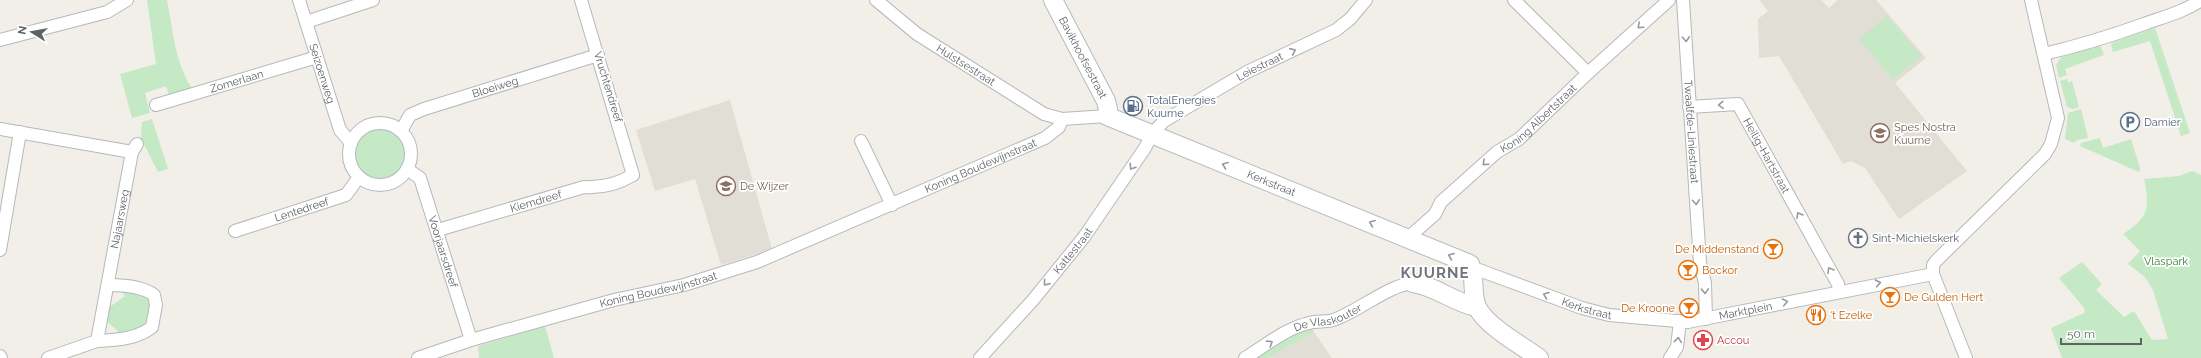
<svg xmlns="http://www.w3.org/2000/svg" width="2201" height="358" font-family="Raleway,sans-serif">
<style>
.education{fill:#e1ded6}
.green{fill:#c5e8c5}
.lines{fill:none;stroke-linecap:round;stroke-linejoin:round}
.street-casing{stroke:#b5b8bc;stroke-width:14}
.secondary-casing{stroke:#b6babf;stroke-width:20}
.street{stroke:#fff;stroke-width:12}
.secondary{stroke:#fff;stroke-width:18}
.oneway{stroke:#979a9d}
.labels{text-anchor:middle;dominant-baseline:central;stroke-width:3.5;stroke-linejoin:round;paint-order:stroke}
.street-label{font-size:11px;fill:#5f6368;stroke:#fff}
.service-label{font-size:11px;fill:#4e5e75;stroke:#fff;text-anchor:start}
.education-label{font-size:11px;fill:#785e54;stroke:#fff;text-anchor:start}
.worship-label{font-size:11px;fill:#5b616d;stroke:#fff;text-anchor:start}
.food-label{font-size:11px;fill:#c56008;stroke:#fff;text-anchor:start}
.park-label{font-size:11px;fill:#348238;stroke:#fff}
.health-label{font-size:11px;fill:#be3a42;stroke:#fff;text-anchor:start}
.district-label{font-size:15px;font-weight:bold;letter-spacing:1px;fill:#70757a;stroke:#fff}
</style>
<rect width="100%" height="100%" fill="#f1efe8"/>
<path class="education" d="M1759,0H1821L1829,8L1838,0H1876L1926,58L1895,83L1967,171L1899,219L1865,168L1851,161L1843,164L1779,56L1759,58L1758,19L1768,11Z
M730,100L772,249L721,265L695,179L655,191L636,130Z
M1314,332L1332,358H1268Z"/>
<path class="green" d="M147,0H167C173,30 175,64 193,90L169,96L166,86L145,93L150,113L132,118L120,74L156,64Z
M1887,16L1921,56L1893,79L1859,39Z
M2155,28L2190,133L2181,136L2150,41L2113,52L2111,44L2114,42Z
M2100,45L2104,55L2065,69L2067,75L2059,78L2056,65L2061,57Z
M2067,79L2068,82L2072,81L2079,107L2073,109L2067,107L2060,81Z
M2081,109L2088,138L2077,140L2074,143L2065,139L2068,113Z
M152,119L168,169L158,172L141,138L142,122Z
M355 154a26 26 0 1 1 52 0a26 26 0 1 1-52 0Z
M2100,138L2103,148L2131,139L2140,168L2139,172L2080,146L2081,143Z
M2192,171L2201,175V358H2062L2051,328L2084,313L2085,309L2059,278L2082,262L2102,284L2096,290L2124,317L2134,311L2152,340L2168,339L2153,290L2145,277L2128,264L2140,251L2123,234C2149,217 2150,208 2144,179L2179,176Z
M120,289L151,297L150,319L139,330L114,337L118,331L106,321V301L111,306L125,296Z
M1310,325L1314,332L1268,358H1250Z
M545,326L554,358H479L478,346Z"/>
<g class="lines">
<g class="street-casing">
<g id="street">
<path id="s1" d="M299,0L340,130L351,143"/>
<path id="s2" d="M876,0L917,34L1044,114L1062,119L1107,116"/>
<path d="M1514,0L1588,73"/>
<path id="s3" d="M1683,0L1700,263L1705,283L1706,319"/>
<path d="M306,22L373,0"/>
<path d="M0,40L107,12L127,0"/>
<path d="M2044,54C2078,46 2111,36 2144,24C2163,17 2184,12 2201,0"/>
<path id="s4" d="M156,105L317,57"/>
<path id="s5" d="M1689,107L1738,104L1838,284L1839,291"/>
<circle cx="380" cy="154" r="31"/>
<path d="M0,129L132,152"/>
<path id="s6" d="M401,131L410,115L424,109L598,55"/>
<path d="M861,141L892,205"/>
<path id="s7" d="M407,169L420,178L471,340"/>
<path id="s8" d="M438,230L584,187C601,188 618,184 633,175L581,0"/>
<path id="s9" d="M235,231L346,195L359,177"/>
<path id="s10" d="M1408,238L1435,214L1441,202L1497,152L1519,139L1588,73L1669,0"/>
<path d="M0,250L20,132"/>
<path id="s11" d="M1474,272L1479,270L1582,308L1609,315L1688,322L1933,274"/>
<path d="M97,341C117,340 137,339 152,327L156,305L154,295C142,286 124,285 109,285"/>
<path d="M0,356L1,358"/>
<path id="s12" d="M48,358L97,341L132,152L137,144"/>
<path id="s13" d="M418,358L471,340L614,300L684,285L757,262L1045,138L1059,127L1062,119"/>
<path id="s14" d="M980,358L1033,300L1084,237L1145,148L1152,134L1164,121L1247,72L1336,30L1350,19L1366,0"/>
<path id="s15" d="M1245,358C1265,346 1286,328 1309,323C1318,320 1328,323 1336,319C1360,310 1389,285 1413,283"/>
<path d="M1670,358L1677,347L1680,321"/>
<path d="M1966,358L1933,274V265L1936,261L2045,154L2051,144L2058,118L2031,0"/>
</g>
</g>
<g class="secondary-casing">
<g id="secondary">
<path id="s16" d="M1053,0L1106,101L1108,109L1107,116L1470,264C1476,278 1471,293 1477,307C1486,326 1521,345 1539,358"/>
<path d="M1413,283C1436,286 1454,303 1477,307"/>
</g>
</g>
<use href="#street" class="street"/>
<use href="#secondary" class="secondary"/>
</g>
<defs><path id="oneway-chevron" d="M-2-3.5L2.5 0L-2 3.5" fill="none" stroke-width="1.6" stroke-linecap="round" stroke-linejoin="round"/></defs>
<g class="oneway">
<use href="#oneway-chevron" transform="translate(1640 26) rotate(138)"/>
<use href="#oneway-chevron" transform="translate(1686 39) rotate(87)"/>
<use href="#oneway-chevron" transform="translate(1293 51) rotate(-24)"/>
<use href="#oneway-chevron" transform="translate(1721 105) rotate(176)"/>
<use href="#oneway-chevron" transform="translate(1485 163) rotate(138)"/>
<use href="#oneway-chevron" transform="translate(1225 165) rotate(-158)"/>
<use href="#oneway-chevron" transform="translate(1132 167) rotate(124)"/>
<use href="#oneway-chevron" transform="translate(1696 202) rotate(86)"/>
<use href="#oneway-chevron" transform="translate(1799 215) rotate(-120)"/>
<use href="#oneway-chevron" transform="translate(1372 223) rotate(-158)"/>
<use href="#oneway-chevron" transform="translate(1451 256) rotate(-158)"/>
<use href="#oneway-chevron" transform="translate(1830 270) rotate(-119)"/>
<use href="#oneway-chevron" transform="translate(1046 283) rotate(129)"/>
<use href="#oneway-chevron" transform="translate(1878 283) rotate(-11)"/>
<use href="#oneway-chevron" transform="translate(1705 291) rotate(88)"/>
<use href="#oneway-chevron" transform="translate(1546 295) rotate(-159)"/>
<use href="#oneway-chevron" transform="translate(1785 302) rotate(-11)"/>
<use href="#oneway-chevron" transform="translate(1678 340) rotate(-84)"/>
<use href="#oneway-chevron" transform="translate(1270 343) rotate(-32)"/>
</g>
<defs>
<g id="fuel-ring" transform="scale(1)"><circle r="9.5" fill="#fff" stroke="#5c6f8a" stroke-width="1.5"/><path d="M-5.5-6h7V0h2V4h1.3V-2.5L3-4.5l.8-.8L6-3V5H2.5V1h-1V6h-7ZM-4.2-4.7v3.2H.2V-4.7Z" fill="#5c6f8a"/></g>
<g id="parking-ring" transform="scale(1)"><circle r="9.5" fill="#fff" stroke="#5c6f8a" stroke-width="1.5"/><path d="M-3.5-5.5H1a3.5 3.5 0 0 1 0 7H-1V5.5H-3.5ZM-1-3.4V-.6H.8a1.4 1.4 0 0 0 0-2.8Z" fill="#5c6f8a"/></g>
<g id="school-ring" transform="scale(1)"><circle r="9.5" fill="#fff" stroke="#8d6e63" stroke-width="1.5"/><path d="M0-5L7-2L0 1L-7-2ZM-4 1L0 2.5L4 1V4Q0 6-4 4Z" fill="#8d6e63"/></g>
<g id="church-ring" transform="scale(1)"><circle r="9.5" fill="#fff" stroke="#6b7280" stroke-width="1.5"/><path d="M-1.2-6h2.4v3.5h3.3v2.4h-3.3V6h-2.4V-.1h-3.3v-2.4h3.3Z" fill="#6b7280"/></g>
<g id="bar-ring" transform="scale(1)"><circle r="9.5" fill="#fff" stroke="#e8710a" stroke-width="1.5"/><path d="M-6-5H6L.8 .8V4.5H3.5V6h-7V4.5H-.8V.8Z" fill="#e8710a"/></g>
<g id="restaurant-ring" transform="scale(1)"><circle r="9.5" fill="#fff" stroke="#e8710a" stroke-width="1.5"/><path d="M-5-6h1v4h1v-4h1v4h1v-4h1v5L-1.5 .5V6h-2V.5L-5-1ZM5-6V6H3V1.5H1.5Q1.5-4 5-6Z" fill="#e8710a"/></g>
<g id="pharmacy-ring" transform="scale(1)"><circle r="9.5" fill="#fff" stroke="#e0444e" stroke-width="1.5"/><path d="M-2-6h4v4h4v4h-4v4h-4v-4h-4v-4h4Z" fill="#e0444e"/></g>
</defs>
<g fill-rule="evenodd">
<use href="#fuel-ring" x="1133" y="106"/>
<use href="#parking-ring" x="2130" y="122"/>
<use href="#school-ring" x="1880" y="133"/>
<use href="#school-ring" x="726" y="186"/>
<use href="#church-ring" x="1858" y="238"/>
<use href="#bar-ring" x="1773" y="249"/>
<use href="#bar-ring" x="1688" y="270"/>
<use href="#bar-ring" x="1890" y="297"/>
<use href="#bar-ring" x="1689" y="308"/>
<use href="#restaurant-ring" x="1816" y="315"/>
<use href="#pharmacy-ring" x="1703" y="340"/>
</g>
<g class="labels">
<g class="street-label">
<text stroke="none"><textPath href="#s16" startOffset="65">Bavikhoofsestraat</textPath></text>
<text stroke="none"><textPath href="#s2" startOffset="111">Hulstsestraat</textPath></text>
<text stroke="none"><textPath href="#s14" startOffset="411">Leiestraat</textPath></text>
<text stroke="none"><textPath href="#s1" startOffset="77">Seizoenweg</textPath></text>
<text stroke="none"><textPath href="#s4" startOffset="84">Zomerlaan</textPath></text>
<text stroke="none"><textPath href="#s6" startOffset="108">Bloeiweg</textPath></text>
<text transform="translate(608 87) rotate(73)">Vruchtendreef</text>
<text stroke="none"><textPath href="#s10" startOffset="178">Koning Albertstraat</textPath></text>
<text stroke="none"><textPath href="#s3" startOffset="132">Twaalfde-Liniestraat</textPath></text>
<text stroke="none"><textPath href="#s5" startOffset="108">Heilig-Hartstraat</textPath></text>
<text stroke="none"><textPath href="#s13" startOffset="596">Koning Boudewijnstraat</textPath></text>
<text stroke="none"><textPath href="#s16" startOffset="307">Kerkstraat</textPath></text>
<text stroke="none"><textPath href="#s8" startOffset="102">Kiemdreef</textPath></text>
<text stroke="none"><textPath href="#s9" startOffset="70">Lentedreef</textPath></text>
<text stroke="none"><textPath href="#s12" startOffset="176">Najaarsweg</textPath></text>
<text stroke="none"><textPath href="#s7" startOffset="93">Voorjaarsdreef</textPath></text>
<text stroke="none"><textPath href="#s14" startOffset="142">Kattestraat</textPath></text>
<text stroke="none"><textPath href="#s13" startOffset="250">Koning Boudewijnstraat</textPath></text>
<text stroke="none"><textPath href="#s11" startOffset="120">Kerkstraat</textPath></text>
<text stroke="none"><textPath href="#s11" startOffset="281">Marktplein</textPath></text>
<text stroke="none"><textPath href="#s15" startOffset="93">De Vlaskouter</textPath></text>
</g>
<g class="service-label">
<text x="1147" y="100">TotalEnergies<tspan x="1147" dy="13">Kuurne</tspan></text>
<text x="2144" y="122">Damier</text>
</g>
<g class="education-label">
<text x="1894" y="127">Spes Nostra<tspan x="1894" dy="13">Kuurne</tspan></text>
<text x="740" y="186">De Wijzer</text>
</g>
<g class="worship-label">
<text x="1872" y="238">Sint-Michielskerk</text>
</g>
<g class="food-label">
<text x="1759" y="249" text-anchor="end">De Middenstand</text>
<text x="1702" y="270">Bockor</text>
<text x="1904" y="297">De Gulden Hert</text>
<text x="1675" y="308" text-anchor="end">De Kroone</text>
<text x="1830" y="315">'t Ezelke</text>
</g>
<g class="park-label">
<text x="2166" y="261">Vlaspark</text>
</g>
<g class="health-label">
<text x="1717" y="340">Accou</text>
</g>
<g class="district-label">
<text x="1435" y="273">KUURNE</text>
</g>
</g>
<g transform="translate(32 32) rotate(281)" stroke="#ffffff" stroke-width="3" paint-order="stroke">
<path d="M0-3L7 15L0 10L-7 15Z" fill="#5f6368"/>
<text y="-6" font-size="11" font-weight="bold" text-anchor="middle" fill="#5f6368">N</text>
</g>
<path d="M2061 338v6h80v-6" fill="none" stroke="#5f6368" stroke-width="2"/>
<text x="2067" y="338" font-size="12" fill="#5f6368" stroke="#ffffff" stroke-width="3" paint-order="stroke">50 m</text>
</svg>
